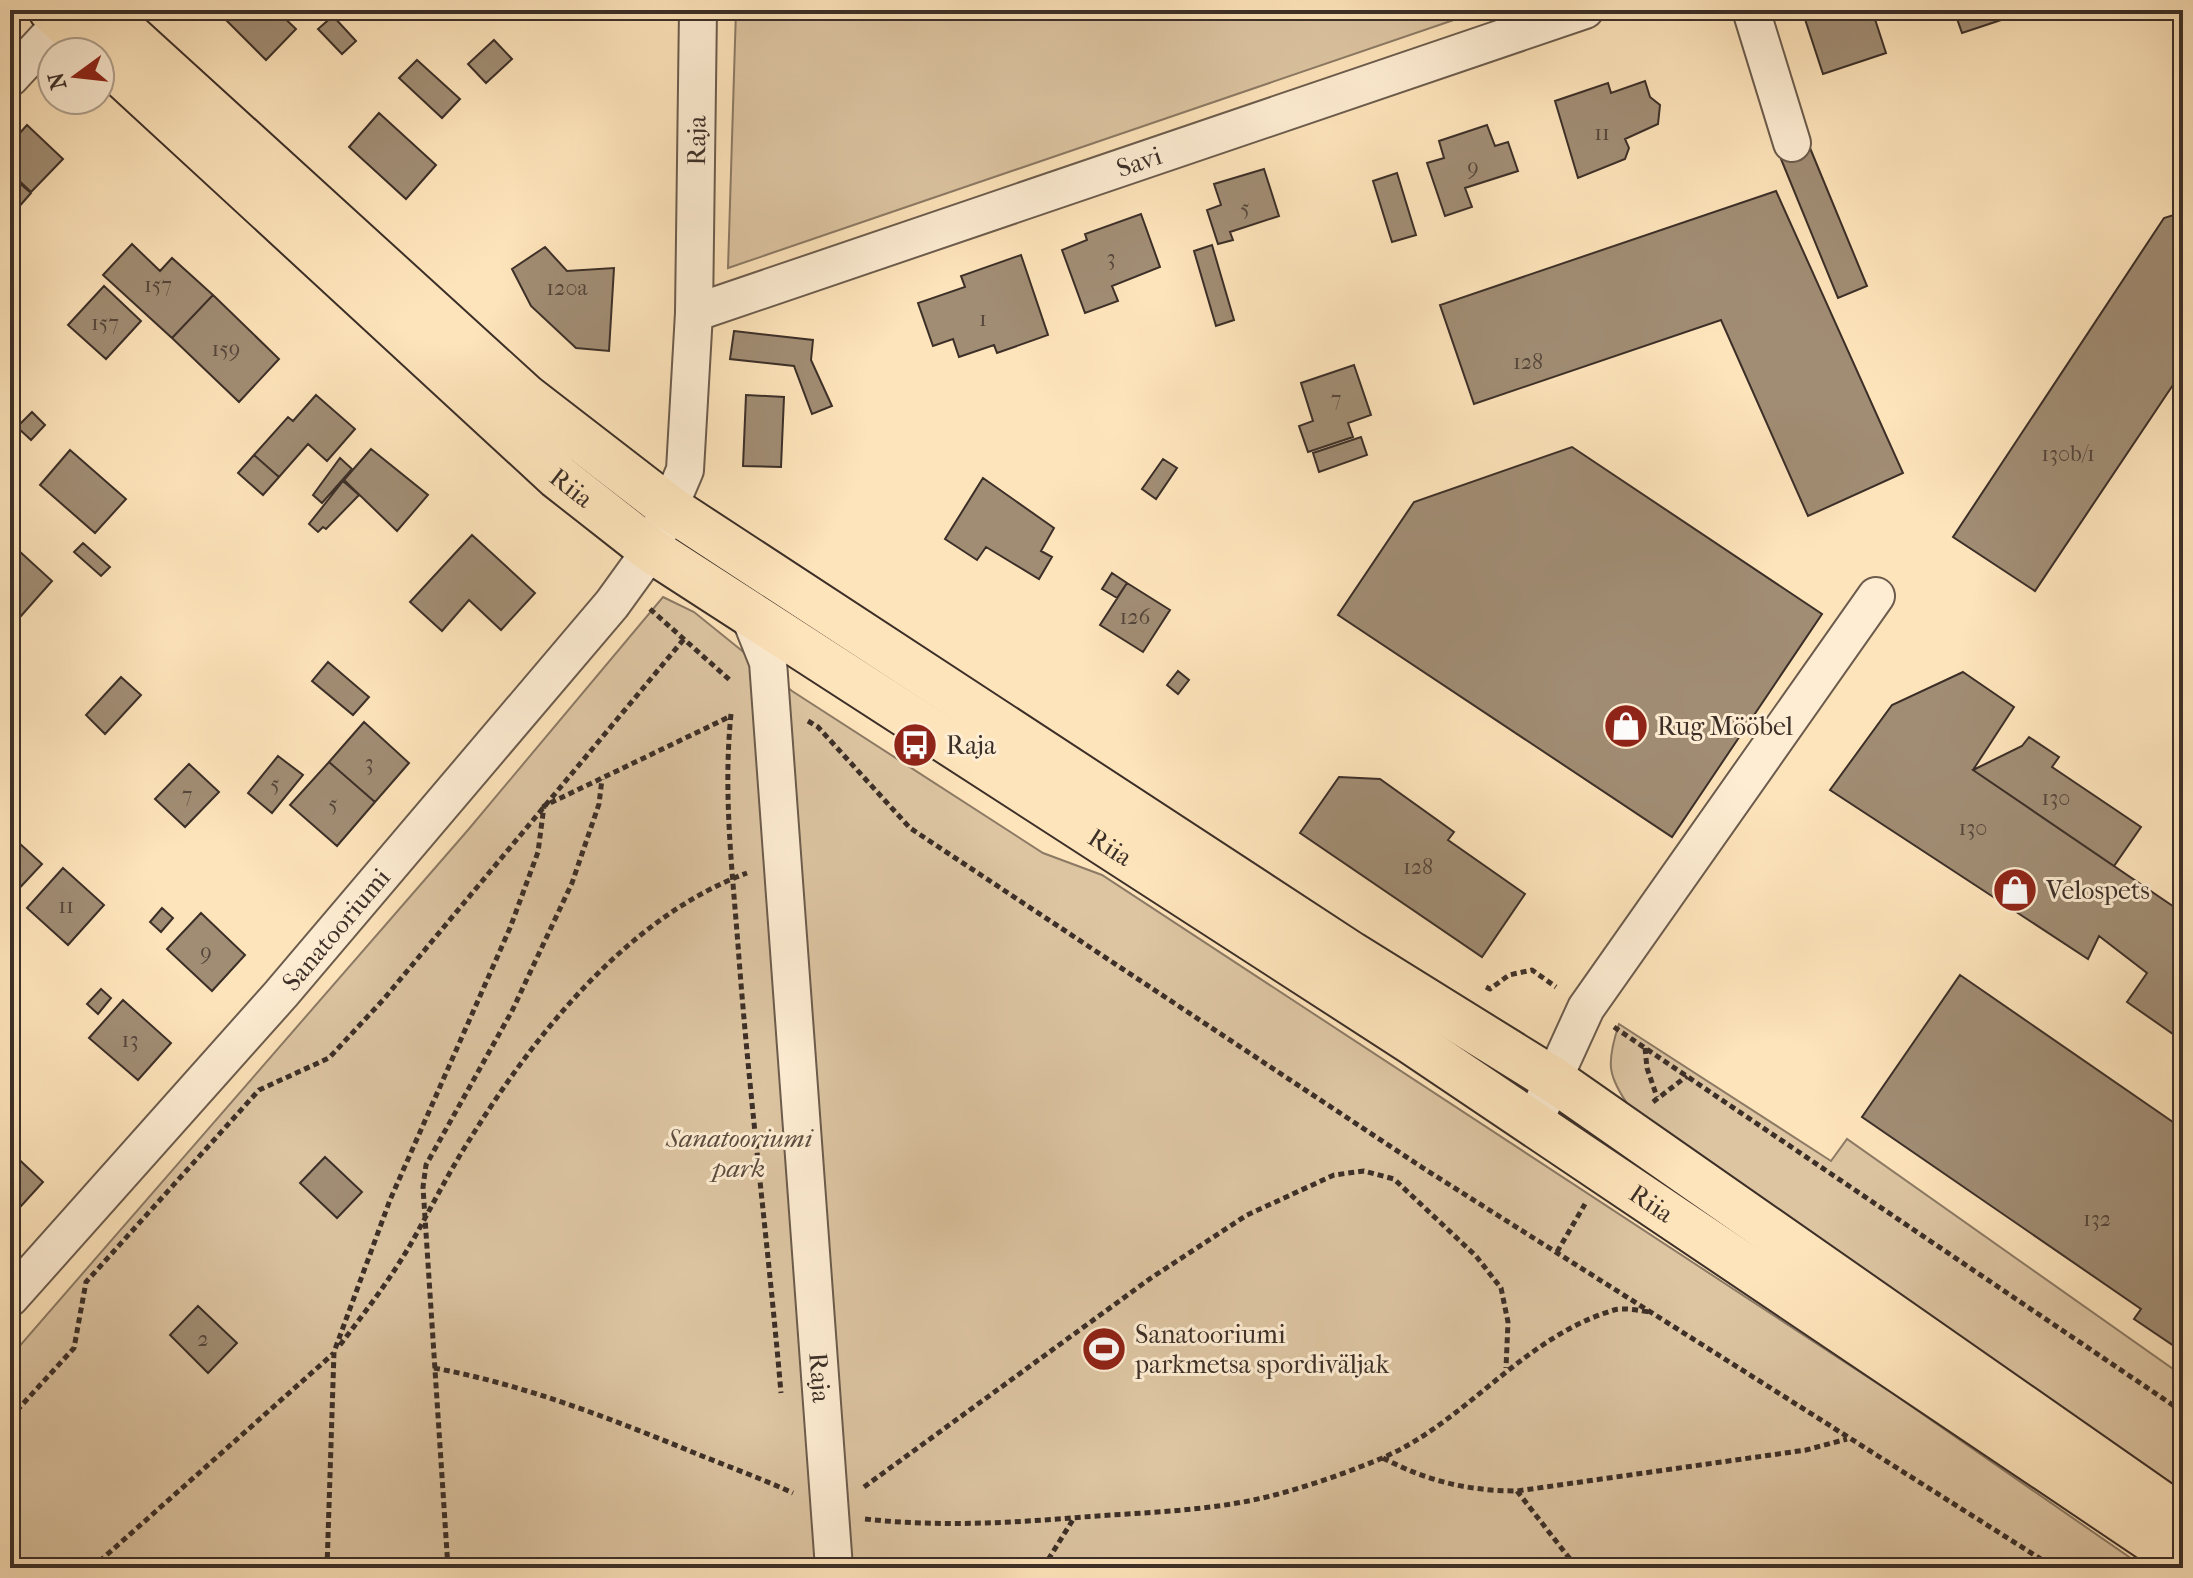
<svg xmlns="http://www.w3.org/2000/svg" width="2193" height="1578" font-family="'IM FELL French Canon',serif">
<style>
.green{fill:#ddc5a2;stroke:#8c7a65;stroke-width:2}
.building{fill:#a18d74;stroke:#3c2f28;stroke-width:2}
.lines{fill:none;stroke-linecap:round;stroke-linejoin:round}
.minor-casing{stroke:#6c5c4d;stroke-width:40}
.highway-casing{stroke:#3c2f28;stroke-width:48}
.path{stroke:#3c2f28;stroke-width:5;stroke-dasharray:6 4;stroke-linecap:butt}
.minor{stroke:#feedd3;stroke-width:36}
.highway{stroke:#fee4bb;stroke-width:44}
.labels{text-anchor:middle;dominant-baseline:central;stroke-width:6;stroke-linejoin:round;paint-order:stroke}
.number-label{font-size:22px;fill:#55463b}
.street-label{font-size:26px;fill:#3c2f28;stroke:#feedd3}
.poi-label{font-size:26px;fill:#3c2f28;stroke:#feedd3;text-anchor:start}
.park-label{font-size:26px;font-style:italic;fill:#5c4d40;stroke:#feedd3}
</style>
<rect width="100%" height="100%" fill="#fee4bb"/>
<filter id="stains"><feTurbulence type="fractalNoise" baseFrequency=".0025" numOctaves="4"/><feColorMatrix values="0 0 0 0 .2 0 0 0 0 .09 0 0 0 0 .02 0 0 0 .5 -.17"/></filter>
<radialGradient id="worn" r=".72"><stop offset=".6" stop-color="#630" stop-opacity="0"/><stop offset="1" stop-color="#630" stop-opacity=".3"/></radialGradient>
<path class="green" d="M736,10H1483L728,268Z
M663,597L694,612L792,691L1043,853L1102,875L1895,1395L2145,1568H10V1357L468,830Z
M1619,1024L1831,1161L1847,1139L2183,1376V1491L1631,1109C1607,1076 1606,1063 1619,1024Z"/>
<path class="building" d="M220,10H276L296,29L266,60L218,12Z
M1802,10H1872L1886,53L1823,74Z
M1954,10H2001L2004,19L1962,33Z
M333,16L356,41L342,54L318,29Z
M494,40L512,59L486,83L468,64Z
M417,60L460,99L442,118L399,78Z
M1645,81L1650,97L1660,105L1658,124L1625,139L1629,148L1625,159L1578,178L1555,101L1608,83L1611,93Z
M379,113L436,165L406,199L349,147Z
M27,125L63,159L31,192L10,172V144Z
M1487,125L1495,146L1508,142L1518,171L1465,188L1472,207L1445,216L1427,163L1444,158L1439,141Z
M1810,148L1867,286L1838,298L1781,159Z
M1264,169L1279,216L1230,232L1233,240L1218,244L1207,210L1221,205L1214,184Z
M1397,173L1416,235L1392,242L1373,181Z
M11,176L31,193L17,209L10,203Z
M1776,191L1903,473L1808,516L1721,320L1474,404L1440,305Z
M2183,212V370L2035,591L1953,537L2164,218Z
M1141,214L1160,267L1112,286L1118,301L1085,313L1062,250L1087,240L1085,234Z
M132,244L160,271L172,258L213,295L172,338L103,275Z
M1212,245L1234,320L1216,326L1194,251Z
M545,247L567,271L614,268L609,351L576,348L531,306L512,269Z
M1021,255L1048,335L997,353L994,345L959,357L953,339L933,346L918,303L965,287L961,276Z
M104,286L141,321L106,359L68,325Z
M213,295L279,359L239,402L172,338Z
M734,331L813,340L811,360L832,406L812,414L794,366L730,359Z
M1354,365L1371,415L1348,423L1353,437L1308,452L1299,426L1313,421L1301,383Z
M316,395L355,429L327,461L308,444L279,477L254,455L288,417L293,421Z
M746,395L784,397L781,467L743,466Z
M32,412L45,425L31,440L17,427Z
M1361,437L1367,455L1319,472L1313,453Z
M1572,447L1822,614L1672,837L1338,615L1414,502Z
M371,449L428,495L397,531L344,480Z
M70,450L126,499L95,533L40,485Z
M254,455L279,477L263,495L238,473Z
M340,458L352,469L322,503L313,495Z
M1163,459L1177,468L1156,499L1142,489Z
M983,478L1054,528L1041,551L1052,557L1039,579L986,547L977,560L945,539Z
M343,481L359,495L326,529L323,527L318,532L309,524Z
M472,535L535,593L501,630L469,600L442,631L410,602Z
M83,543L110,567L101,576L74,552Z
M18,550L52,581L13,625L10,622V559Z
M1112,573L1127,583L1117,598L1102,589Z
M1127,583L1170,610L1143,652L1100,625Z
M328,662L369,697L353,715L312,681Z
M1178,671L1189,680L1178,694L1167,685Z
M1963,672L2014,707L1973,770L2183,913V1041L2127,1002L2147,973L2099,936L2088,959L1830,790L1892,705Z
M121,677L141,695L105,734L86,715Z
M364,722L409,763L375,802L329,762Z
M2029,737L2059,757L2052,767L2141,827L2114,866L1973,770L2022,746Z
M278,756L303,775L272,813L248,793Z
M329,762L375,802L337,846L290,805Z
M189,764L219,792L185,827L155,799Z
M1339,777L1380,779L1454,832L1448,840L1525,894L1482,957L1300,833Z
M18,842L42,864L13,895L10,892V851Z
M63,868L104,905L68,945L27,908Z
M162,908L173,918L161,932L150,922Z
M201,913L245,955L212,991L167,949Z
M1960,975L2183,1129V1352L2134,1319L2141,1309L1862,1117Z
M101,989L111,998L98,1014L87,1004Z
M123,1000L171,1043L138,1080L89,1038Z
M10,1151L43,1182L11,1217L10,1216Z
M325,1157L362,1192L337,1218L300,1183Z
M198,1306L237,1343L208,1373L170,1335Z"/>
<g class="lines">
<g class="minor-casing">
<g id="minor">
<path d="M1751,10L1792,143"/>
<path d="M10,78L73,10"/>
<path id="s1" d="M694,313L1585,10"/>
<path id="s2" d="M750,617L768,662L834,1568"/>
<path d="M1533,1124L1586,1008L1876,596"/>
<path id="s3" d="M10,1298L281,994L612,604L651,550L685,470L694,313L698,10"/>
</g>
</g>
<g class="highway-casing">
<g id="highway">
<path d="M51,10L97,52"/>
<path d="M101,10L526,397L671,509L1351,954L1554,1080L2183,1519"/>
<path id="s4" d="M100,55L558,477L651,550L1412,1042L2183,1561"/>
</g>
</g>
<path class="path" d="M650,609L732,682
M731,714C723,792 732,867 738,945C749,1095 768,1243 781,1393
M808,721L818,727L910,828L1423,1168L2055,1568
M1486,987L1490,989L1509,975L1532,970L1556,987
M1614,1027L2183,1412
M1645,1048L1647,1068L1657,1097
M1653,1102L1687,1076
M1557,1252L1585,1204
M340,1345C366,1311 392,1277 413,1240C432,1206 449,1172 470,1139C535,1034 628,917 747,873
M434,1368C521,1384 604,1416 685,1449C721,1464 758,1477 793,1493
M10,1418L74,1348L86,1282L96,1271L259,1090L329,1058L383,1000L684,639
M1383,1458C1427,1481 1468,1491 1517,1491L1806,1450L1847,1439
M864,1487L1151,1278L1247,1215L1334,1175L1364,1171L1394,1179L1476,1256L1501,1288L1508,1322L1506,1368
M1517,1491L1577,1568
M865,1519C937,1527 1011,1523 1083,1517C1149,1512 1219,1511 1282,1493C1315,1484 1348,1472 1380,1459C1466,1423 1521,1338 1614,1310C1624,1307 1640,1311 1650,1312
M92,1568L334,1353
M327,1568L334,1352L390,1200L510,928L538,852L544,806L731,716
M448,1568L423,1187L426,1165L512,1011L572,883L599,804L602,779
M1043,1568L1074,1518"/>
<use href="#minor" class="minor"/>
<use href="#highway" class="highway"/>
</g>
<defs>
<g id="shop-disc" transform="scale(2.3)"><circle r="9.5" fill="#8f2418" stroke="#feedd3"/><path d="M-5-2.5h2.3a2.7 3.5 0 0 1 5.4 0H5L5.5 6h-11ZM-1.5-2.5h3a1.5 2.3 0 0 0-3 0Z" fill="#fff"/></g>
<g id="bus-disc" transform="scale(2.3)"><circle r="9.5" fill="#8f2418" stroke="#feedd3"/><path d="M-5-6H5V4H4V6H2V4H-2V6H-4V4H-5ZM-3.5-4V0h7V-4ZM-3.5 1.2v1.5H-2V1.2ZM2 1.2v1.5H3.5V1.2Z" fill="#fff"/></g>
<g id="stadium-disc" transform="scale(2.3)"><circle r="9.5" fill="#8f2418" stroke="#feedd3"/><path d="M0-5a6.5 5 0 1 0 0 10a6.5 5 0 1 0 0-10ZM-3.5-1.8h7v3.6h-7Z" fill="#fff"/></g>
</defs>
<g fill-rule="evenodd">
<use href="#shop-disc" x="1626" y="726"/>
<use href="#bus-disc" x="915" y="745"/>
<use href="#shop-disc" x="2015" y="890"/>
<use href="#stadium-disc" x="1104" y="1349"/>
</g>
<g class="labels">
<g class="number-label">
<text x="1602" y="133">11</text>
<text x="1473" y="167">9</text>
<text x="1245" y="208">5</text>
<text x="1111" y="258">3</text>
<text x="158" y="285">157</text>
<text x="567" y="288">120a</text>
<text x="983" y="319">1</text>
<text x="105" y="323">157</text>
<text x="226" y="349">159</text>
<text x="1528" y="362">128</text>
<text x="1336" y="399">7</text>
<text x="2068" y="454">130b/1</text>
<text x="1135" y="617">126</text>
<text x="369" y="763">3</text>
<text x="275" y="784">5</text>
<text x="187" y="795">7</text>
<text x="2056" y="798">130</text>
<text x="333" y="804">5</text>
<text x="1973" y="828">130</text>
<text x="1418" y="867">128</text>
<text x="66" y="906">11</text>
<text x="206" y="952">9</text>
<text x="130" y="1040">13</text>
<text x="2097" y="1219">132</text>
<text x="203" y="1339">2</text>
</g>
<g class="street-label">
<text stroke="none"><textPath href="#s3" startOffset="1402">Raja</textPath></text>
<text stroke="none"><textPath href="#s1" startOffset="470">Savi</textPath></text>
<text stroke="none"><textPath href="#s4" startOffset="640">Riia</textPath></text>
<text stroke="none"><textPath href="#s4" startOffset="1288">Riia</textPath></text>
<text stroke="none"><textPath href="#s3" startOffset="492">Sanatooriumi</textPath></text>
<text stroke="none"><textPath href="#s4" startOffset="1936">Riia</textPath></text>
<text stroke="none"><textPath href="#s2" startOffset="766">Raja</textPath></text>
</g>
<g class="poi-label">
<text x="1657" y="726">Rug Mööbel</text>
<text x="946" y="745">Raja</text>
<text x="2046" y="890">Velospets</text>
<text x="1135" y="1334">Sanatooriumi<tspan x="1135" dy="30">parkmetsa spordiväljak</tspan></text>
</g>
<g class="park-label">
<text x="739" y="1138">Sanatooriumi<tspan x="739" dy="30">park</tspan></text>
</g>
</g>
<rect width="2193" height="1578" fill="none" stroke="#fee4bb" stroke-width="40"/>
<rect x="12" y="12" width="2169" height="1554" fill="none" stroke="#3c2f28" stroke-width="4"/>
<rect x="20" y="20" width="2153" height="1538" fill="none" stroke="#3c2f28" stroke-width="2"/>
<g transform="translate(76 76) rotate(255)"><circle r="38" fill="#feedd3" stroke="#b0a18f" stroke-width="2"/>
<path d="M0-6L14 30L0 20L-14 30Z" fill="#8f2418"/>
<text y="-12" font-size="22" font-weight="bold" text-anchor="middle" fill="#3c2f28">N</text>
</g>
<rect width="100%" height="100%" filter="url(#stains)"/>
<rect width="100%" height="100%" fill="url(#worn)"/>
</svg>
